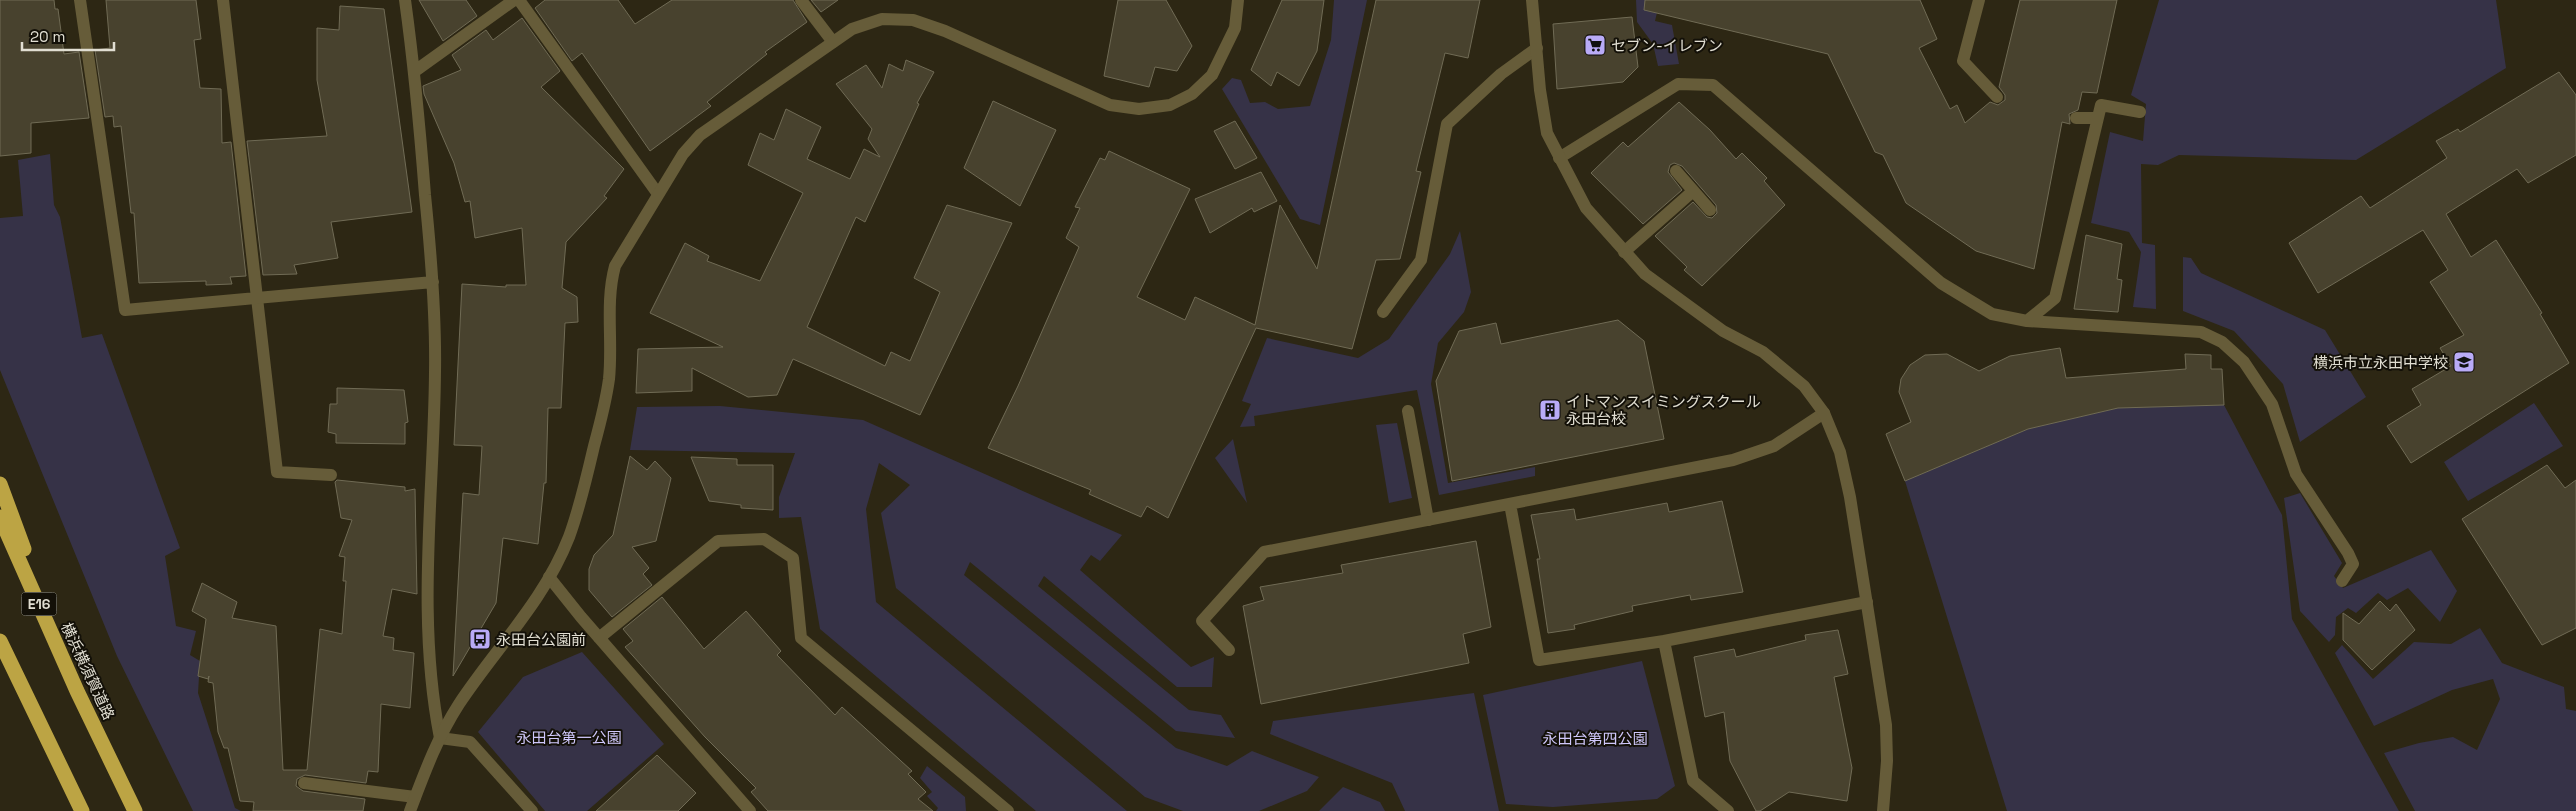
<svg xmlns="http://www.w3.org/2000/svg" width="2576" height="811" font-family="'Space Grotesk','Noto Sans JP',sans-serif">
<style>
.green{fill:#363247}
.building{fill:#48422e;stroke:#706b55}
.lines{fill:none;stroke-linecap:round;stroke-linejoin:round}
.service{stroke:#665c39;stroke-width:12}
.minor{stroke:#665c39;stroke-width:12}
.tertiary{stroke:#665c39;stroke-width:12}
.motorway{stroke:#bca444;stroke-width:15}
.labels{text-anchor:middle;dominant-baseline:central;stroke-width:4;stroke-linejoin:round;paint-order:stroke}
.shield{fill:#131008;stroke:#a3a095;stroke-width:1}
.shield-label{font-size:14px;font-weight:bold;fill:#e1ded2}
.poi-label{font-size:15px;fill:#e1ded2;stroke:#131008;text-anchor:start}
.street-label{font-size:15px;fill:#e1ded2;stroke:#131008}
.park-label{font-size:15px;fill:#cfc7fa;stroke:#131008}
</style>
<rect width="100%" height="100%" fill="#2d2714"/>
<path class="green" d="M1334,0H1367L1320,225L1300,219L1222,89L1232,78L1241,80L1250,103L1265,102L1278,109L1310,106L1331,40Z
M1636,0H1660L1655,21L1672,25L1679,64L1658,66L1653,44L1637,22Z
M2159,0H2496L2506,68L2356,160L2179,155L2158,165L2141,164L2142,243L2155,245L2156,309L2133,307L2141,252L2129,232L2091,223L2110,132L2143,141L2146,104L2131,95Z
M50,154L54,205L60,217L82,338L102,334L180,548L165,556L176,626L196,631L190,655L200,661L198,693L235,808L241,811H193L117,656L0,370V218L23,216L18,160Z
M1460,231L1471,292L1464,312L1438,343L1431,384L1448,483L1535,467V476L1439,495L1417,390L1254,416L1255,426L1240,427L1251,404L1242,401L1267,338L1358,358L1389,339L1450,254Z
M2183,257L2191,258L2201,273L2325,330L2366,397L2300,442L2283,384L2234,331L2183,311Z
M2534,403L2563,446L2468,501L2444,462Z
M2224,405L2282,515L2292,619L2399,811H2007L1905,481L2028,429L2118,408Z
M720,406L863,420L1122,535L1100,561L1091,555L1080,570L1191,667L1214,657L1212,687H1177L1044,576L1038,586L1189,710L1221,715L1235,738L1176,731L970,562L964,575L1176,748L1227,766L1252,751L1319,777L1307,791L1259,811H1183L1145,797L896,588L881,513L910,485L879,463L866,509L876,602L1127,811H1036L820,629L801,517L779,518V497L795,453L630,450L637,407Z
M1397,423L1412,498L1389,503L1376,425Z
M1233,439L1247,503L1215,458Z
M2300,493L2342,563L2334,576L2343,588L2431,550L2457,591L2440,622L2408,588L2387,600L2378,593L2356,613L2348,608L2336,617L2335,635L2329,642L2300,611L2284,498Z
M2480,628L2502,663L2564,687L2566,709L2576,711V811H2415L2384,753L2419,743L2453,737L2477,750L2500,699L2493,679L2452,690L2374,726L2335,653L2342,645L2373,679L2414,642L2451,644Z
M582,652L664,744L587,811H545L478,732L523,677Z
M1642,661L1675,786L1657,799L1553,807L1506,804L1483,695Z
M1474,693L1499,811H1405L1392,783L1270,734L1273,721Z
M927,766L965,797L966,811H936L938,808L927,796L932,792L920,778Z
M1343,787L1380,802L1385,811H1319Z"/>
<path class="building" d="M0,0H54L55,9H58L64,54L79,52L89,118L31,123V153L0,156Z
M106,0H196L201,39L194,40L200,88L221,89L222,143L231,142L246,276L230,277L232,284L206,285V281L139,283L134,213H131L121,126L114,127L113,116L105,117L95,50L110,48Z
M419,0H466L477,16L443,41Z
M545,0H618L635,24L672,0H793L807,22L765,52L767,54L707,102L711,106L650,151L582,53L572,61L535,8Z
M811,0H838L821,12Z
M1118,0H1166L1192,46L1177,71L1155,67L1149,87L1104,76Z
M1282,0H1324L1317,51L1299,86L1277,72L1271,86L1251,70Z
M1376,0H1480L1468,58L1445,53L1416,171L1421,172L1400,259L1376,260L1352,349L1256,328L1168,518L1147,506L1141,517L1089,494L1091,490L988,448L1018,386L1079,247L1066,238L1080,208L1075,207L1100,158L1105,160L1109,151L1190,189L1137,297L1185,320L1195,297L1255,325L1280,205L1317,269Z
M1645,0H1920L1937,39L1919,48L1950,109L1957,105L1965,123L1990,102L1998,105L2005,100V95L1999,87L2020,0H2117L2097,93L2082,92L2078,110L2069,114L2070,124L2062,122L2034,269L1976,251L1906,203L1883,155L1875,152L1828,54L1644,10Z
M340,6L384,9L412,212L331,222L338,258L294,265L297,274L263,275L247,141L327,136L317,80V28L339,30Z
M1632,17L1638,67L1623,82L1557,89L1553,24Z
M522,18L560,71L541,87L624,169L604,196L607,198L566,242L562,288L577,297L578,322L565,323L561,408H548L546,483H544L538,544L503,538L496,603L453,676L463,493L479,495L482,446L454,445L462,284L506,287V285H526L522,228L475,238L470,201L465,202L454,163L424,94L423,86L461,70L452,55L486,30L493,40Z
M906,60L934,72L917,103L919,104L865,222L856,217L807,327L885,366L891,352L910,361L940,292L914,278L947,205L1012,223L920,415L793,359L777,395L748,397L692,368V391L636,393L638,349L723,347L650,313L685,243L709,256L707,261L760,281L803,193L748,165L760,133L774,140L786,109L821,127L807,159L850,179L864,149L880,157L868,139L872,129L836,84L866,65L882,88L889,64L903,71Z
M2559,72L2576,95V155L2528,183L2517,169L2446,214L2471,257L2496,240L2542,313L2540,314L2569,363L2411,463L2387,426L2421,405L2412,389L2451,366L2440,348L2464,335L2430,282L2448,270L2423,230L2318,293L2289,243L2361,196L2370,208L2447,158L2436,141L2458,129L2460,132Z
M993,101L1056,130L1020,206L964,168Z
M1679,102L1710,130L1736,159L1742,153L1767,178L1764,181L1785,205L1702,286L1684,270L1687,267L1655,236L1693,202L1707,217L1712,218L1717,213L1716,205L1682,166L1674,163L1670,165L1668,172L1682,190L1643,224L1591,173L1623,142L1628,147Z
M1235,121L1257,158L1235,169L1214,131Z
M1261,172L1277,201L1254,212L1252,208L1210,233L1195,199Z
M2086,235L2122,244L2117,279L2122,280L2118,312L2074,309Z
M1618,320L1644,341L1664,439L1452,481L1436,381L1459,331L1496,323L1501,344Z
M2060,348L2066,378L2186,369L2185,354L2211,355V369H2222L2224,405L2118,408L2028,429L1905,481L1886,434L1911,422L1899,392L1901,379L1910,365L1925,355L1947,354L1979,371L2010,356Z
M337,388L404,390L408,422L405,423V444L336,443V434L328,432L330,404H337Z
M630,456L647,470L655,461L671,478L656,541L632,547L649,568L643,574L652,585L612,617L589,590V569L594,555L613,535Z
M691,457L737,459V465H773V510L741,508V505L709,501Z
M2547,465L2565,488L2576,480V628L2542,645L2462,519Z
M337,480L405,487V491L415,489L417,594L392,589L383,636L394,638L393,650L414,653L410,708L381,704L378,772L368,771L366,783L305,775L297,779L296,786L303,791L365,799L363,811H253L254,802L240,801L228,748H224L218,732L213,683L208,682L209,676L208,679L198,676L206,619L192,611L202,583L237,602L232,618L276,626L283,770H307L320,629L342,634L346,581H343L345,557L339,556L352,520L341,518L335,482Z
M1722,501L1743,592L1691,600L1690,595L1632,606L1633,611L1574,625L1575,629L1548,633L1537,559H1540L1531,515L1574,509L1576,520L1667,503L1669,512Z
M1476,541L1491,627L1463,634L1469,663L1261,704L1243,606L1264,600L1260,587L1343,573L1341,565Z
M662,597L704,649L746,611L781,651L777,655L835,715L842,707L912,771L908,774L926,792L918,799L933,811H768L751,792L756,788L705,737L625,647L633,641L623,629Z
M2380,601L2390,611L2396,604L2415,630L2372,670L2343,640V613L2359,624Z
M1838,630L1848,674L1834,677L1852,768L1847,801L1789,792L1760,811H1756L1730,761L1724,712L1705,717L1694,657L1734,649L1736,657L1806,640L1805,635Z
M657,755L696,793L678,811H596Z"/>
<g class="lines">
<path class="service" d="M801,0L833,42
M1979,0L1963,61L1997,97
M2076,118H2098
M1559,158L1678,84L1713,85L1941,283L1992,314L2027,321L2055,298L2101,105L2140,112
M1676,171L1710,210
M1624,252L1692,192
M257,298L277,472L331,475
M1383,312L1421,260L1447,124L1501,74L1537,48
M2027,321L2201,332L2222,342L2244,362L2272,404L2296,474L2348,553L2353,564L2342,581
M1408,411L1428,520
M304,783L415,797"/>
<path class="minor" d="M80,0L125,310L433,282
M223,0L257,298
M405,0C414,65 420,130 425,195C431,254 436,313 435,372C434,494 416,617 440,738L470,742L532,811
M519,0L658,194
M415,71L514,0
M1510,504L1539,660L1664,641L1867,602
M549,577L581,617L750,811
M599,638L718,541L764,539L793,558L801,638L1008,811
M1664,641L1693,781L1728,811
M1229,650L1202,621L1264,552L1733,460L1774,446L1824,413"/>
<path class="tertiary" d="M1532,0L1540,90L1547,133L1586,208L1645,274L1723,331L1763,352L1804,386L1824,413L1840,452L1850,497L1886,725L1887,761L1883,811
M410,811C424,774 437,738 459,704C496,648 544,601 569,537C580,507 587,476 594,446C600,424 606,401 609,379C613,341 605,303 615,266L683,154L700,135L852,29L882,19L913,20L945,31L1110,105L1139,109L1170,105L1192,94L1212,75L1235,28L1238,0"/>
<path class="motorway" d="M0,484L24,549
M0,517L77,691L135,811
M0,641L82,811"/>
</g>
<defs>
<g id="supermarket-square" transform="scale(1.125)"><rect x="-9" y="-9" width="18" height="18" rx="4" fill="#b9abf7" stroke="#131008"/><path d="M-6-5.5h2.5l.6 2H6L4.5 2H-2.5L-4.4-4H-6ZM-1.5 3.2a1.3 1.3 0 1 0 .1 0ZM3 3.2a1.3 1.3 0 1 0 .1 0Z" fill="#111"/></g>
<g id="school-square" transform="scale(1.125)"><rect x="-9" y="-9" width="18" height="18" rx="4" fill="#b9abf7" stroke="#131008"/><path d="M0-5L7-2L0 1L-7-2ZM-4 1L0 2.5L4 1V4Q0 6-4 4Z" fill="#111"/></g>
<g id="building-square" transform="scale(1.125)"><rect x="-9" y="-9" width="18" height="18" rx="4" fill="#b9abf7" stroke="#131008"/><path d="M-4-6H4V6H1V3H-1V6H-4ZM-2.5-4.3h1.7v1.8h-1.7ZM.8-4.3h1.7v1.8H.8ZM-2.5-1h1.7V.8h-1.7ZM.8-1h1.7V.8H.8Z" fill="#111"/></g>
<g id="bus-square" transform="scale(1.125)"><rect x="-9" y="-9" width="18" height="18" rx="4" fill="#b9abf7" stroke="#131008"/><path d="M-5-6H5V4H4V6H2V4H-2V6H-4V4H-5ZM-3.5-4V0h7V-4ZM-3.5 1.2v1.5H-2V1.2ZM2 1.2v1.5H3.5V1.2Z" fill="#111"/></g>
</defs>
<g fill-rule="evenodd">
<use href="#supermarket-square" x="1595" y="45"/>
<use href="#school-square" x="2464" y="362"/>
<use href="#building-square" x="1550" y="410"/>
<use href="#bus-square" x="480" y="639"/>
</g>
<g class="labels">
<rect class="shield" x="21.5" y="592.5" width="35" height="23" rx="4"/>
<g class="shield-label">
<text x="39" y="604">E16</text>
</g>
<g class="poi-label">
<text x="1611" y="45">セブン-イレブン</text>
<text x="2448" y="362" text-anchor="end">横浜市立永田中学校</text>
<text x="1566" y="401">イトマンスイミングスクール<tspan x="1566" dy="17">永田台校</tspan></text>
<text x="496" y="639">永田台公園前</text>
</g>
<g class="street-label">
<text transform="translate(88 671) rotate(65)">横浜横須賀道路</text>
</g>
<g class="park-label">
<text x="569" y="737">永田台第一公園</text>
<text x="1595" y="738">永田台第四公園</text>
</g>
</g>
<path d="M22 42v8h92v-8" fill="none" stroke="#e1ded2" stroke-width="2.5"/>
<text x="30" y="42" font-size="15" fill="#e1ded2" stroke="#131008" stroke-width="4" paint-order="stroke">20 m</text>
</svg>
